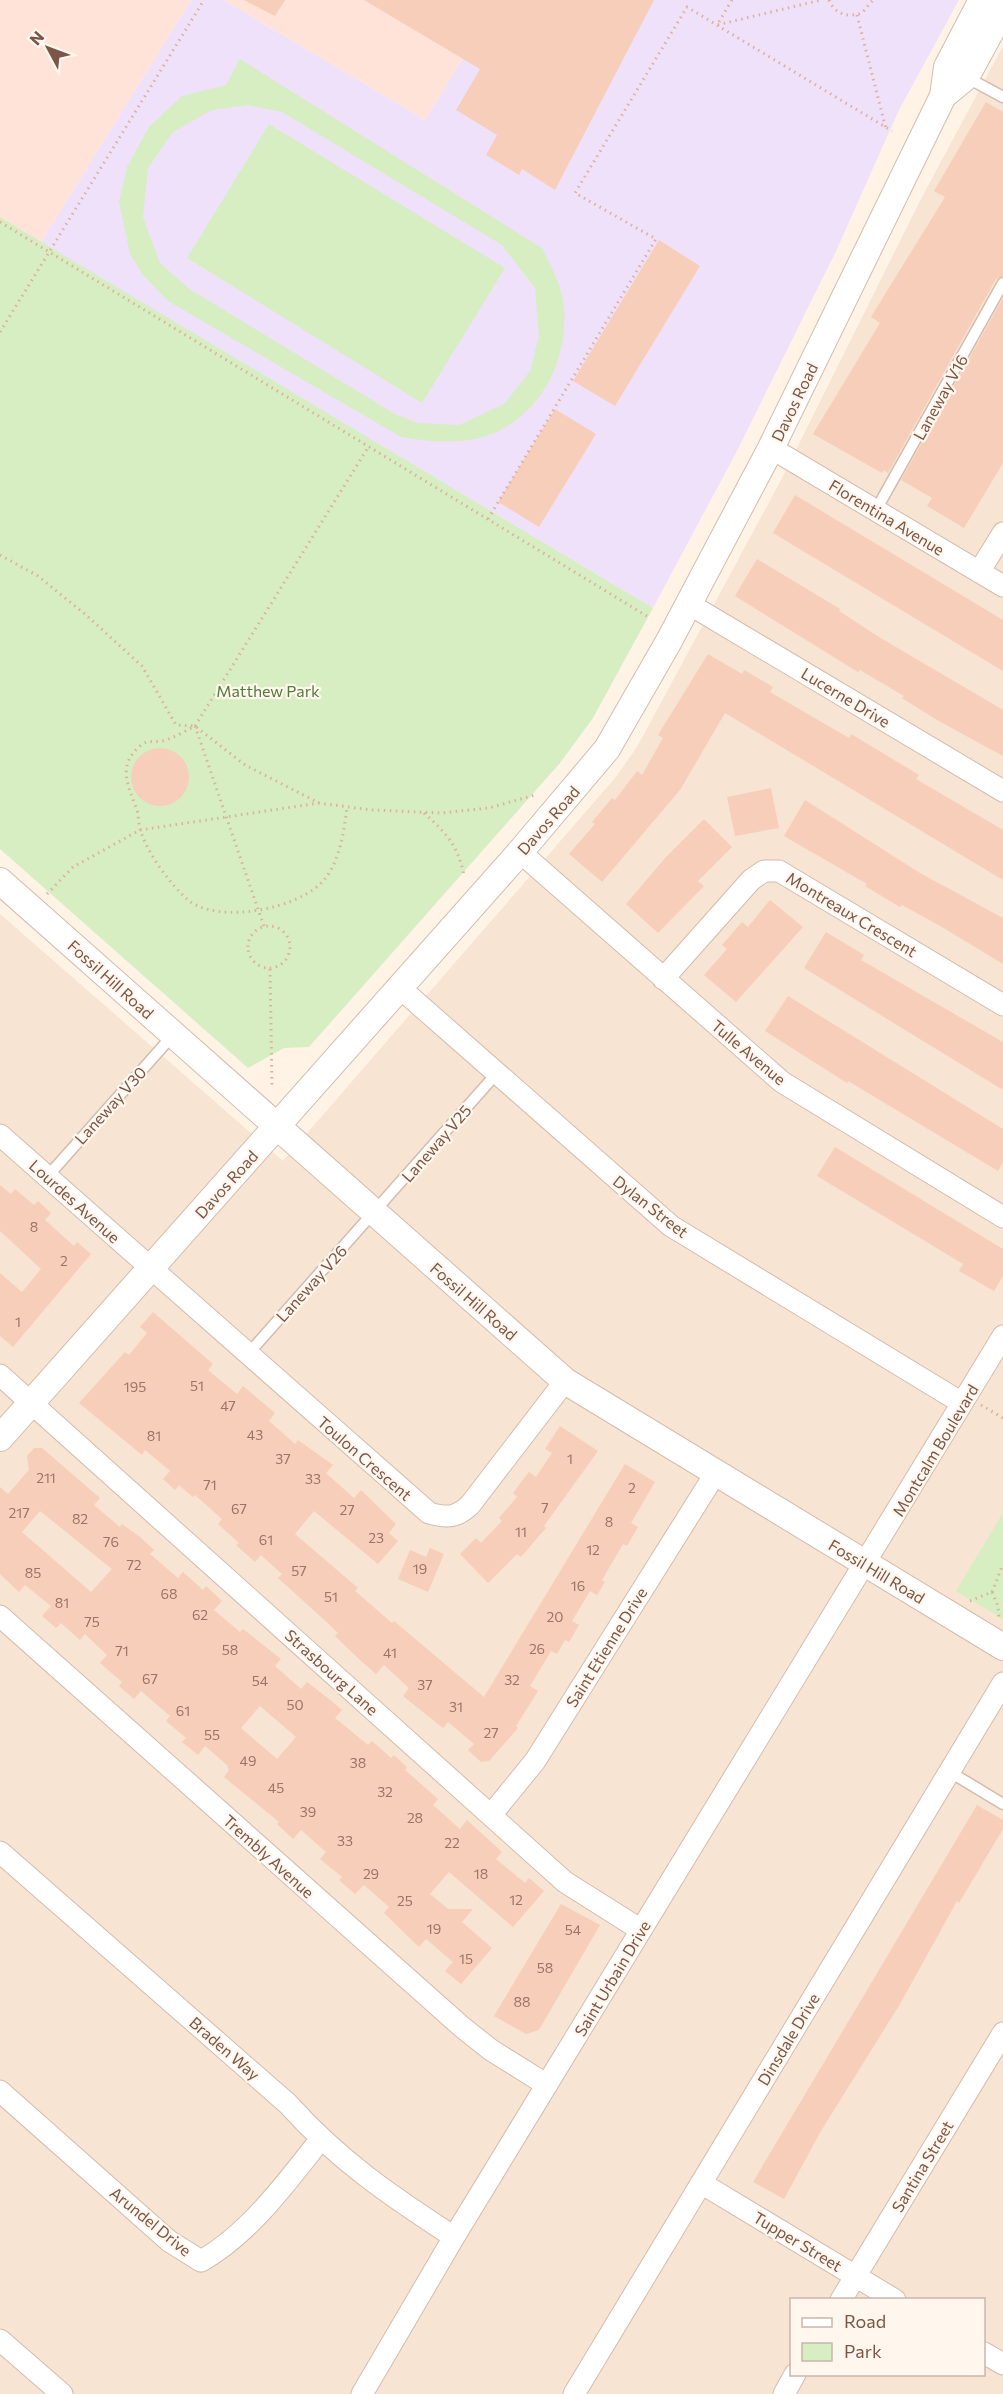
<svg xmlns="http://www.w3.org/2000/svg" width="1003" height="2394" font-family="Commissioner,sans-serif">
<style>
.residential{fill:#f7e4d2;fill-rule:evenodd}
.commercial{fill:#ffe2d8}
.education{fill:#f0e1fb}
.green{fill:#d6eec1;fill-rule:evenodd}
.building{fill:#f7ceb9;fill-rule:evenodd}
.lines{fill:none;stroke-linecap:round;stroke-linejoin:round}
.service-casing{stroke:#d4bcac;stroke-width:13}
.minor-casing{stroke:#d4bcac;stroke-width:23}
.tertiary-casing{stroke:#d4bcac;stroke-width:28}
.path{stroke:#ddb19c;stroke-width:3;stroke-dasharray:1.5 4.5;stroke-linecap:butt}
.service{stroke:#fff;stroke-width:10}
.minor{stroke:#fff;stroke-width:21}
.tertiary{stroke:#fff;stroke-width:26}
.labels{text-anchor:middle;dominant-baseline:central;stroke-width:4.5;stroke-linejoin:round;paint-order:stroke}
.number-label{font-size:14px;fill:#9a7464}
.street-label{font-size:16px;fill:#7b5647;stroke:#fff7ed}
.park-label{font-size:16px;fill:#527b3b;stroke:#fff7ed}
</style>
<rect width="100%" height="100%" fill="#fff3e5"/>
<path class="residential" d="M1003,46V2394H0V914L283,1161L615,778L637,747L780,482L921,199ZM792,2300H984V2374H792Z"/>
<path class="commercial" d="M0,0H191L41,242L0,217Z
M224,0H498L425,120Z"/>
<path class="education" d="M191,0H224L425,120L498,0H959L899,110L837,249L737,451L653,608L41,242Z"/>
<path class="green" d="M240,59L542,248C551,267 563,287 564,308C569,366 534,427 474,439C449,444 425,441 401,437L168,301L143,275L130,254L119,202L127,167L149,127L182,96L226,85ZM248,105L282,112L502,245L535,288L539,336L530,371L504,404L459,425L418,423L395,414L188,288L160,263L143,217L148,168L173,132L212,110Z
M269,124L505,268L422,403L187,258Z
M0,217L653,608L593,718L560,763L309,1047L284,1048L248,1068L0,849Z
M1003,1513V1619L956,1591Z"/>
<path class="building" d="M244,0H285L275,16Z
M364,0H654L555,190L522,169L519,175L486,155L497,135L456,110L480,69Z
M986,102L1003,112V276L996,279L888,473L884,470L882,473L813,434L880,323L871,317L945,197L934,191Z
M659,240L700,266L615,406L573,381Z
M1003,298V463L964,528L927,506L932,498L901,480Z
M555,409L596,434L539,527L498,502Z
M795,495L1003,620V671L773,533Z
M757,559L840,609L839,611L879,637L1003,710V756L937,720L902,698L904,696L860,670L858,672L735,596Z
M708,654L742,674L744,670L773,687L770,692L849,738L851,734L919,775L916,779L1003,830V880L725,713L680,790L602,882L569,854L595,824L592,822L612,798L615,800L637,771L642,775L663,738L658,735Z
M131 777a29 29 0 1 1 58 0a29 29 0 1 1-58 0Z
M771,788L779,828L735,836L727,797Z
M805,800L920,873L1003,918V964L942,927L902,905L900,907L865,886L867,884L784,836Z
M704,819L732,847L698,881L704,886L658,933L626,904L666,857Z
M770,900L803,927L736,1002L704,975L727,949L722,945L742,922L748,927Z
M826,932L864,955L861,960L1003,1042V1090L804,968Z
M788,996L1003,1129V1162L998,1171L848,1081L847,1083L765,1031Z
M835,1147L1003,1249V1276L994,1291L959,1271L963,1264L817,1176Z
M0,1185L11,1194L15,1189L34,1205L38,1201L51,1213L45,1220L74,1246L77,1242L91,1254L13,1347L0,1336V1273L22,1292L41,1269L0,1231Z
M153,1312L213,1364L208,1370L237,1394L243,1386L275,1413L269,1421L295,1444L298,1440L333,1465L326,1473L354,1498L361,1490L396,1524L389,1533L398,1541L378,1564L314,1511L295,1534L358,1588L355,1591L392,1623L394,1621L484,1697L625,1464L655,1482L631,1523L638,1527L627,1546L623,1544L602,1580L605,1582L597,1595L590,1591L572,1621L579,1625L569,1642L565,1640L557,1654L551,1651L530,1686L538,1691L516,1726L518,1728L489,1761L481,1762L468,1750L474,1744L448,1722L443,1728L403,1696L409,1688L384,1665L376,1674L360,1660L335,1636L338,1633L331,1626L278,1578L282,1574L261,1555L255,1562L236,1545L239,1543L218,1524L222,1519L195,1495L193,1497L179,1485L175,1490L163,1479L170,1471L145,1450L142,1455L79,1403L125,1352L129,1355L147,1333L140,1327Z
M560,1426L598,1451L544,1526L546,1528L521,1557L517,1554L488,1583L460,1554L476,1538L481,1543L502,1521L499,1518L517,1497L513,1493L529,1472L536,1477L552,1453L545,1449Z
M34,1448H42L100,1498L94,1505L120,1527L122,1524L140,1537L154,1550L150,1554L178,1578L183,1572L203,1590L206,1586L222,1601L214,1610L240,1632L243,1629L281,1659L275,1666L301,1689L307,1682L329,1699L342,1710L335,1718L368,1745L372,1741L391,1758L394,1755L407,1767L405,1770L438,1799L433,1805L460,1829L467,1820L502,1852L496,1859L525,1883L529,1878L544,1891L513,1927L449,1872L430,1894L448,1909H473L462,1922L492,1948L461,1984L445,1971L453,1962L426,1939L419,1947L384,1913L389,1907L364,1885L355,1894L339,1880L342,1877L320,1859L326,1852L301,1830L293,1839L277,1824L279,1822L224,1777L229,1770L227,1765L205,1746L198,1755L182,1742L186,1738L166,1721L170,1716L141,1691L134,1699L119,1686L122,1682L100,1663L107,1655L85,1634L80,1640L61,1623L56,1628L42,1616L51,1606L25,1585L19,1592L0,1574V1487L8,1494L29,1470L27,1456ZM40,1511L112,1569L91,1592L22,1532ZM260,1706L296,1737L277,1759L241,1728Z
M430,1548L444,1554L428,1592L398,1579L410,1550L426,1557Z
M977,1805L1003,1820V1829L959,1903L957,1901L900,2004L821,2131L784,2199L753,2182Z
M561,1904L600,1925L539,2030L526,2034L494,2016Z"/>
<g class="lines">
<g class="service-casing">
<path id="service" d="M966,77L1003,97
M876,510L1003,283
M47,1177L173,1035
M248,1354L497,1073
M950,1772L1003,1804"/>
</g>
<g class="minor-casing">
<path id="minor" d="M771,448L1003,586
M979,572L1003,533
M689,604L1003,791
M520,852L782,1082L1003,1217
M663,979L751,880L764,871H779L1003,1005
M400,988L671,1226L962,1403
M0,1135L429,1513C447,1518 456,1518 470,1505L565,1381
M0,1375L565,1882L641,1930
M0,1616L462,2027L491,2050L547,2085
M491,1815L535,1761L715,1474
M0,1852L288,2104C339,2161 391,2196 454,2237
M0,2091L169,2241L201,2261C249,2234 286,2183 320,2140
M701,2183L895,2300
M841,2300L1003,2033
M0,2340L62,2394
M984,2353L1003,2364
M362,2394L454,2237L1003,1336
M574,2394L1003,1683
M784,2394L795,2374"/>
</g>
<g class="tertiary-casing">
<path id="tertiary" d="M943,96L966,77L1003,9
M0,881L565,1381L1003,1647
M0,1438L520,852L607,749L669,641L771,448L943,96L947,67L982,0"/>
</g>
<path class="path" d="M732,0L717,25L821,0
M829,0C835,14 847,18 862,13L873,0
M857,15L886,129
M0,222L650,618
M0,332L204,0
M488,519L656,239L575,193L687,7L892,131
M0,555L38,576L86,615L142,666L176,725L195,726L245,765L319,803L371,810L441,813L489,808L535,795
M195,726L369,446
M424,813C447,834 457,844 464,875
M47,894L73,867L140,830L319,803
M248 947a21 21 0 1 1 42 0a21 21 0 1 1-42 0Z
M264,926L259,912L195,726C185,731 173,739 161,741C153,743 148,739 140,746C118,765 127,784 136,807C139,814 138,822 140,829C147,853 170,884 188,900C219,925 299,909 324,880C340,861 344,831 347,807
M270,969L272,1086
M981,1405L1003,1418
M992,1592L1003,1564
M970,1601L992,1592L998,1606L999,1619"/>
<use href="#service" class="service"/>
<use href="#minor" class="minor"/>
<use href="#tertiary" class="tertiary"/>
</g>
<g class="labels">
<g class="number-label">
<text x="34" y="1226">8</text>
<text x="64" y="1260">2</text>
<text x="18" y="1321">1</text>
<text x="197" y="1385">51</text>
<text x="135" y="1386">195</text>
<text x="228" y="1405">47</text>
<text x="255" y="1434">43</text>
<text x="154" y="1435">81</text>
<text x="283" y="1458">37</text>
<text x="570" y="1458">1</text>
<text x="46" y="1477">211</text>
<text x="313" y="1478">33</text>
<text x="210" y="1484">71</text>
<text x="632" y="1487">2</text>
<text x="545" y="1507">7</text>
<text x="239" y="1508">67</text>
<text x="347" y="1509">27</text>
<text x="19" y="1512">217</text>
<text x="80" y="1518">82</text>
<text x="609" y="1521">8</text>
<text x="521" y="1531">11</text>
<text x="376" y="1537">23</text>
<text x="266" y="1539">61</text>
<text x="111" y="1541">76</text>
<text x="593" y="1549">12</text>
<text x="134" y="1564">72</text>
<text x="420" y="1568">19</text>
<text x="299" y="1570">57</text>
<text x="33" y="1572">85</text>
<text x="578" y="1585">16</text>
<text x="169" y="1593">68</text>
<text x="331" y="1596">51</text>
<text x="62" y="1602">81</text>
<text x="200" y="1614">62</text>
<text x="555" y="1616">20</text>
<text x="92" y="1621">75</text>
<text x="537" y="1648">26</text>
<text x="230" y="1649">58</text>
<text x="122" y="1650">71</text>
<text x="390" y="1652">41</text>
<text x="150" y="1678">67</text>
<text x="512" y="1679">32</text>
<text x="260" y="1680">54</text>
<text x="425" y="1684">37</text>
<text x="295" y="1704">50</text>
<text x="456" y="1706">31</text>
<text x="183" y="1710">61</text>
<text x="491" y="1732">27</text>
<text x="212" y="1734">55</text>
<text x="248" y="1760">49</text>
<text x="358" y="1762">38</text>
<text x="276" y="1787">45</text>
<text x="385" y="1791">32</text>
<text x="308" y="1811">39</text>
<text x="415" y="1817">28</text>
<text x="345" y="1840">33</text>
<text x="452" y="1842">22</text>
<text x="371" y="1873">29</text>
<text x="481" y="1873">18</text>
<text x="516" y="1899">12</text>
<text x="405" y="1900">25</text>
<text x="434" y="1928">19</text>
<text x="573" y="1929">54</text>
<text x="466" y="1958">15</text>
<text x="545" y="1967">58</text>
<text x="522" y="2001">88</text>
</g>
<g class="street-label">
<text transform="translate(940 397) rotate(-61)">Laneway V16</text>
<text transform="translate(794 402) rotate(-64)">Davos Road</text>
<text transform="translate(887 517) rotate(31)">Florentina Avenue</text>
<text transform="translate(846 697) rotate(31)">Lucerne Drive</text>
<text transform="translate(548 820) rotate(-49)">Davos Road</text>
<text transform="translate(852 914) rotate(31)">Montreaux Crescent</text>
<text transform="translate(111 979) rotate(42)">Fossil Hill Road</text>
<text transform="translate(749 1052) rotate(40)">Tulle Avenue</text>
<text transform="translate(110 1105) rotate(-48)">Laneway V30</text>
<text transform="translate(436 1143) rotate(-49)">Laneway V25</text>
<text transform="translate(226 1184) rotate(-48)">Davos Road</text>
<text transform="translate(75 1201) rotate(42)">Lourdes Avenue</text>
<text transform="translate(651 1206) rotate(38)">Dylan Street</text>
<text transform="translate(311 1283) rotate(-48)">Laneway V26</text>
<text transform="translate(474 1301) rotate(41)">Fossil Hill Road</text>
<text transform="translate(935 1450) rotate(-59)">Montcalm Boulevard</text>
<text transform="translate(365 1458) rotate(41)">Toulon Crescent</text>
<text transform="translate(877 1571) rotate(31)">Fossil Hill Road</text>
<text transform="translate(606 1647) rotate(-58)">Saint Etienne Drive</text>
<text transform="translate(332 1672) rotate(42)">Strasbourg Lane</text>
<text transform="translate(269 1856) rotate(42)">Trembly Avenue</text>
<text transform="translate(612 1978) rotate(-59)">Saint Urbain Drive</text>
<text transform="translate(788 2039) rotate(-59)">Dinsdale Drive</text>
<text transform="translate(225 2048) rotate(41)">Braden Way</text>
<text transform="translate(922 2166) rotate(-59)">Santina Street</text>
<text transform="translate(151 2221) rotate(39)">Arundel Drive</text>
<text transform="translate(798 2241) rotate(31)">Tupper Street</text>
</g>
<g class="park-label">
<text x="268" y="690">Matthew Park</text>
</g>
</g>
<rect x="790" y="2298" width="195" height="78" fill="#fff7ed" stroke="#cab7ab" stroke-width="1.5"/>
<rect x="802" y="2318" width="30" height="9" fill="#ffffff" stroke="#cab7ab" stroke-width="1.5"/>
<text x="844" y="2328" font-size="18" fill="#7b5647">Road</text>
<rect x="802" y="2343" width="30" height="18" fill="#d6eec1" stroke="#cab7ab" stroke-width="1.5"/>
<text x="844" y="2358" font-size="18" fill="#7b5647">Park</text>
<g transform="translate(48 48) rotate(311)" stroke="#fff7ed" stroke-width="4.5" paint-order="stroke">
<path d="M0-4.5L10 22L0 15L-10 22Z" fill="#7b5647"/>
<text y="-9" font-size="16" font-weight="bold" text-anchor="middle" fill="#7b5647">N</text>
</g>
</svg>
